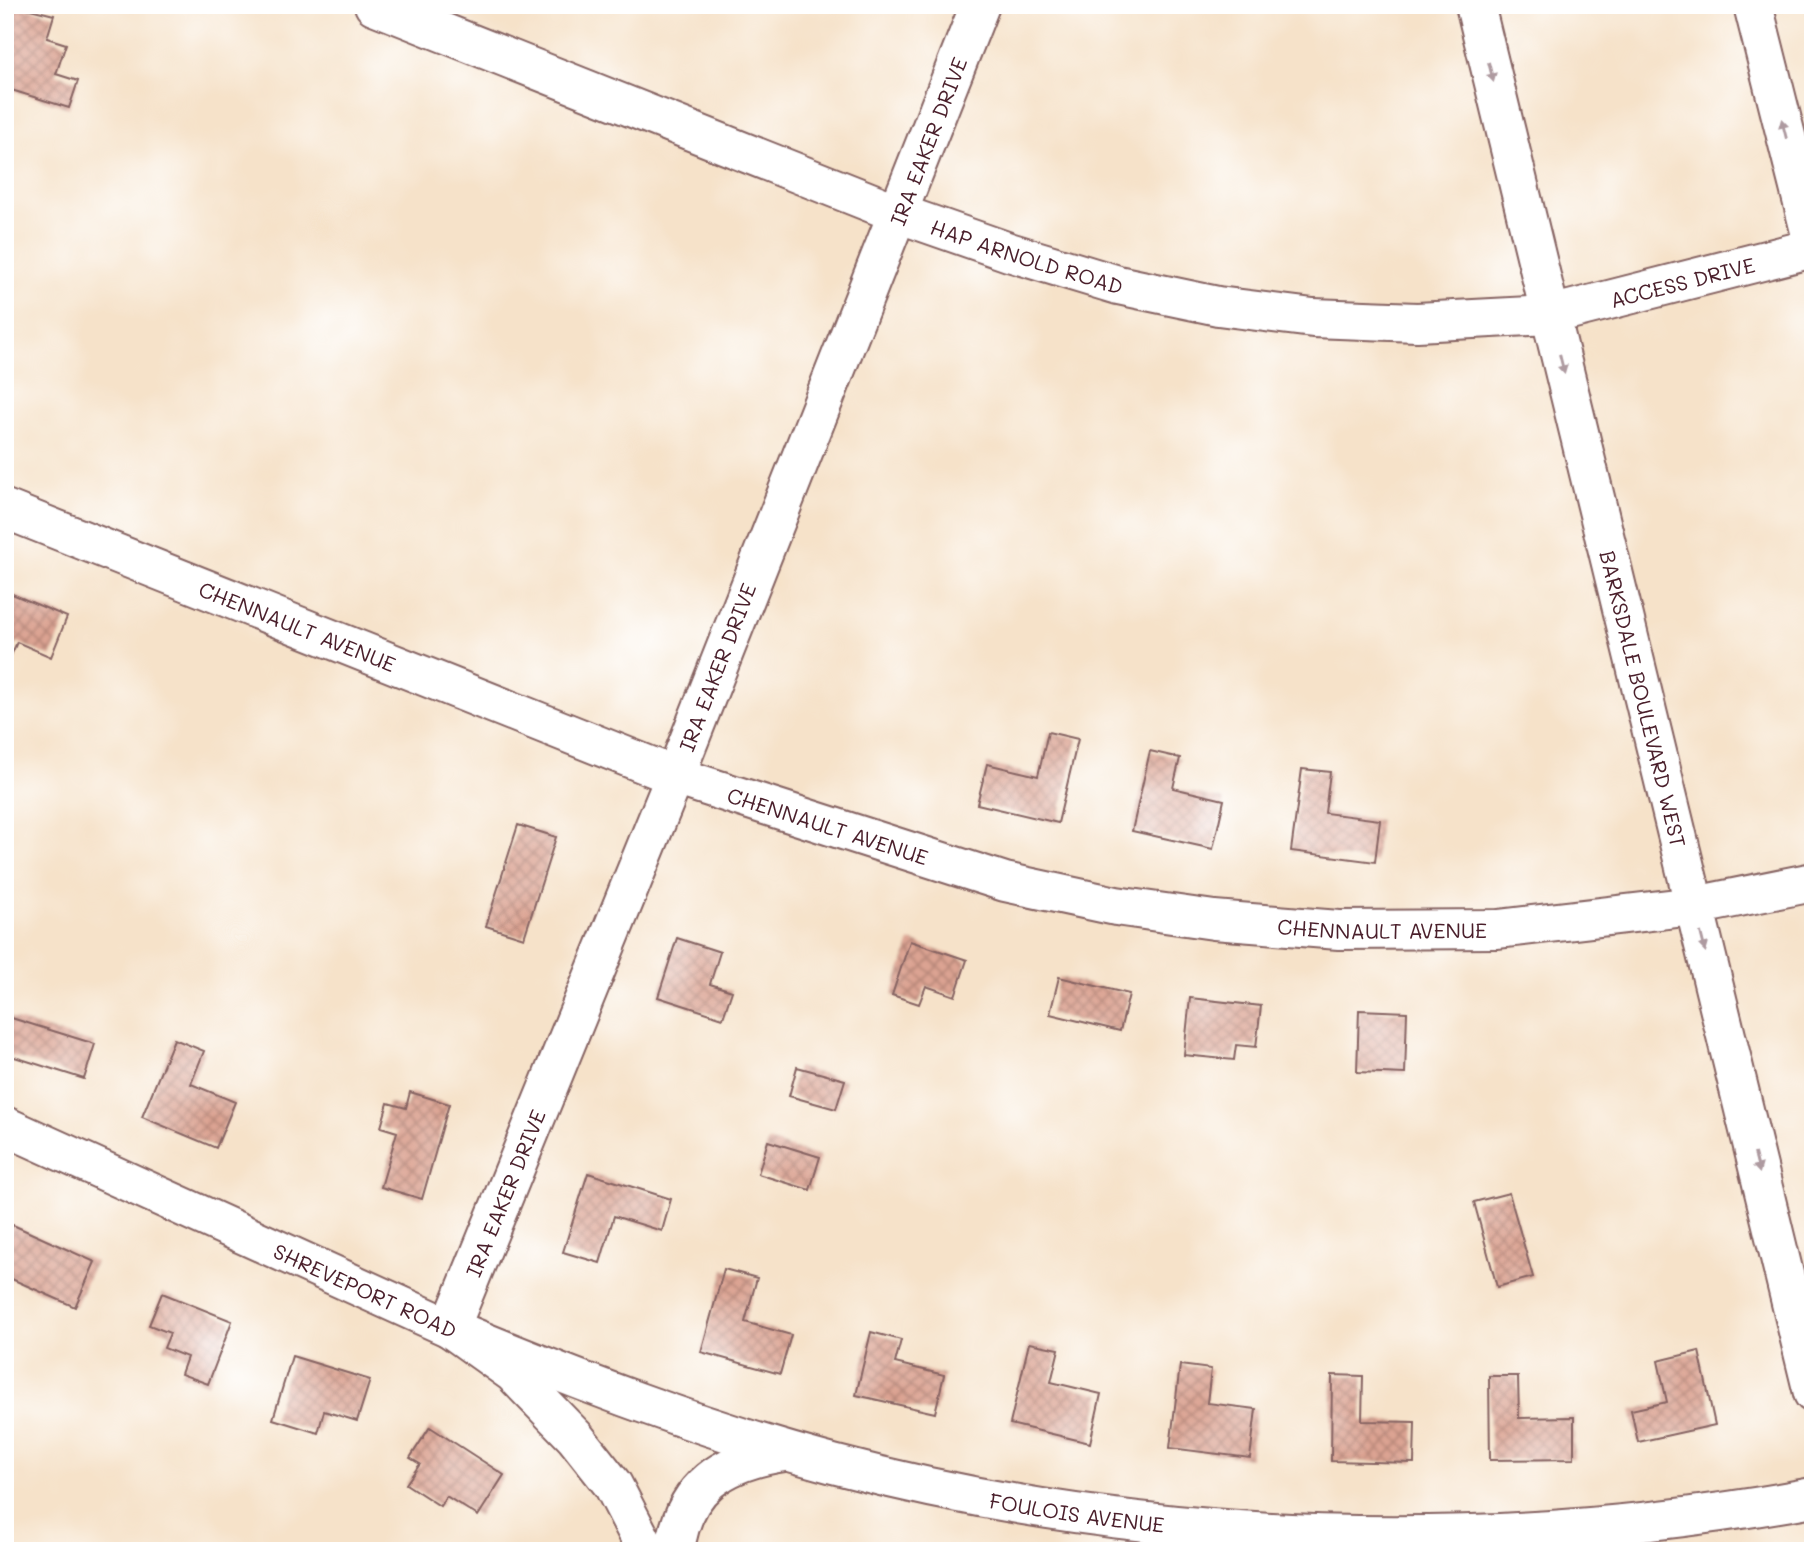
<svg xmlns="http://www.w3.org/2000/svg" width="1818" height="1556" font-family="Mali,sans-serif">
<style>
.building{fill:url(#building-cross-hatch)}
.lines{fill:none;stroke-linecap:round;stroke-linejoin:round}
.minor-casing{stroke:#866362;stroke-width:42}
.minor{stroke:#fff;stroke-width:38}
.oneway{fill:#ae9aa0}
.labels{text-anchor:middle;dominant-baseline:central;stroke-width:7;stroke-linejoin:round;paint-order:stroke}
.street-label{font-size:21px;fill:#4a1f2b;stroke:#fff}
</style>
<defs>
<pattern id="building-cross-hatch" width="8" height="8" patternUnits="userSpaceOnUse" patternTransform="scale(1.75)"><rect width="8" height="8" fill="#dba392"/><path d="M0 0l8 8M0 8l8-8" fill="none" stroke="#b48477"/></pattern>
</defs>
<rect width="100%" height="100%" fill="#fff"/>
<filter id="ink" filterUnits="userSpaceOnUse"><feTurbulence type="fractalNoise" baseFrequency=".0143" numOctaves="2"/><feDisplacementMap in="SourceGraphic" scale="14" xChannelSelector="R" yChannelSelector="G"/><feConvolveMatrix kernelMatrix="1 2 1 2 8 2 1 2 1" color-interpolation-filters="sRGB"/></filter>
<filter id="wash" filterUnits="userSpaceOnUse"><feTurbulence type="fractalNoise" baseFrequency=".00686" numOctaves="4" result="noise"/><feDisplacementMap in="SourceGraphic" scale="28" xChannelSelector="R" yChannelSelector="G"/><feGaussianBlur stdDeviation="1.57" result="paint"/><feColorMatrix in="noise" values="0 0 0 0 0 0 0 0 0 0 0 0 0 0 0 0 0 1.4 0 .05"/><feComposite in="paint" operator="in"/></filter>
<g filter="url(#wash)">
<rect width="100%" height="100%" fill="#f6e2c9"/>
<g id="blocks">
<path class="building" d="M14,5L54,15L47,38L66,44L56,74L78,81L69,108L5,88V34Z
M5,591L67,617L51,657L17,642L5,669Z
M1048,732L1078,739L1058,823L977,804L987,764L1038,776Z
M1150,751L1180,758L1173,788L1224,800L1213,849L1132,831Z
M1302,769L1330,772L1325,813L1380,820L1375,862L1291,851Z
M518,825L556,837L524,938L486,926Z
M677,938L720,952L710,984L732,991L723,1018L658,997Z
M910,941L967,960L955,996L926,986L919,1004L892,995Z
M1059,977L1129,994L1120,1031L1050,1014Z
M1190,998L1261,1006L1256,1047L1236,1045L1234,1060L1184,1055Z
M1359,1010L1407,1012L1405,1074L1357,1072Z
M5,1016L95,1044L84,1079L5,1054Z
M174,1039L204,1051L191,1084L235,1102L216,1148L142,1117Z
M797,1067L845,1080L836,1109L789,1096Z
M410,1092L449,1104L422,1199L381,1187L397,1132L381,1127L388,1103L406,1108Z
M768,1141L820,1157L810,1190L758,1174Z
M588,1173L671,1199L662,1231L614,1216L600,1263L563,1252Z
M1509,1193L1533,1277L1497,1287L1474,1202Z
M13,1225L95,1262L75,1307L5,1276V1242Z
M724,1269L757,1278L745,1322L791,1335L780,1374L701,1352Z
M162,1293L232,1321L208,1384L181,1374L187,1357L164,1348L170,1333L149,1325Z
M871,1332L901,1340L895,1363L944,1375L935,1413L856,1395Z
M1029,1343L1059,1349L1051,1382L1101,1394L1090,1443L1010,1424Z
M1699,1351L1715,1425L1638,1442L1631,1410L1667,1402L1658,1361Z
M292,1356L370,1380L357,1421L324,1411L318,1433L273,1419Z
M1180,1365L1211,1369L1207,1403L1256,1409L1250,1458L1170,1448Z
M1332,1375L1363,1376L1362,1421L1415,1422L1414,1463L1331,1461Z
M1489,1376H1518L1519,1418L1574,1417V1459L1490,1460Z
M430,1427L504,1475L478,1516L446,1496L440,1506L406,1484L420,1464L410,1458Z"/>
</g>
</g>
<g filter="url(#ink)">
<use href="#blocks" fill-opacity="0" stroke="#866362" stroke-width="2"/>
<g class="lines">
<g class="minor-casing">
<g id="minor">
<path id="s1" d="M374,5L900,214L1009,252L1118,285L1218,306L1313,318L1417,322L1550,315L1813,248"/>
<path id="s2" d="M980,5L675,776L450,1328C576,1380 702,1429 833,1464C1150,1548 1491,1556 1813,1497"/>
<path id="s3" d="M1475,5L1813,1393"/>
<path d="M1753,5L1813,243"/>
<path id="s4" d="M5,509L675,776L1005,882L1116,906L1214,920L1339,930L1498,929L1694,906L1813,882"/>
<path id="s5" d="M5,1126L450,1328L513,1373L575,1437L613,1485L647,1551"/>
<path d="M675,1551C683,1486 723,1461 784,1452"/>
</g>
</g>
<use href="#minor" class="minor"/>
</g>
<defs><path id="oneway-solid" d="M-6-.8H1V-3.2L6.5 0L1 3.2V.8H-6Z" transform="scale(1.75)"/></defs>
<g class="oneway">
<use href="#oneway-solid" transform="translate(1491 72) rotate(76)"/>
<use href="#oneway-solid" transform="translate(1784 129) rotate(-104)"/>
<use href="#oneway-solid" transform="translate(1562 364) rotate(76)"/>
<use href="#oneway-solid" transform="translate(1703 942) rotate(76)"/>
<use href="#oneway-solid" transform="translate(1757 1163) rotate(76)"/>
</g>
</g>
<g class="labels">
<g class="street-label">
<text transform="translate(928 141) rotate(-69)">IRA EAKER DRIVE</text>
<text stroke="none"><textPath href="#s1" startOffset="700">HAP ARNOLD ROAD</textPath></text>
<text stroke="none"><textPath href="#s1" startOffset="1367">ACCESS DRIVE</textPath></text>
<text stroke="none"><textPath href="#s4" startOffset="315">CHENNAULT AVENUE</textPath></text>
<text transform="translate(717 667) rotate(-69)">IRA EAKER DRIVE</text>
<text stroke="none"><textPath href="#s3" startOffset="714">BARKSDALE BOULEVARD WEST</textPath></text>
<text stroke="none"><textPath href="#s4" startOffset="882">CHENNAULT AVENUE</textPath></text>
<text stroke="none"><textPath href="#s4" startOffset="1449">CHENNAULT AVENUE</textPath></text>
<text transform="translate(505 1193) rotate(-68)">IRA EAKER DRIVE</text>
<text stroke="none"><textPath href="#s5" startOffset="396">SHREVEPORT ROAD</textPath></text>
<text stroke="none"><textPath href="#s2" startOffset="2081">FOULOIS AVENUE</textPath></text>
</g>
</g>
<rect width="1818" height="1556" fill="none" stroke="#fff" stroke-width="28"/>
</svg>
